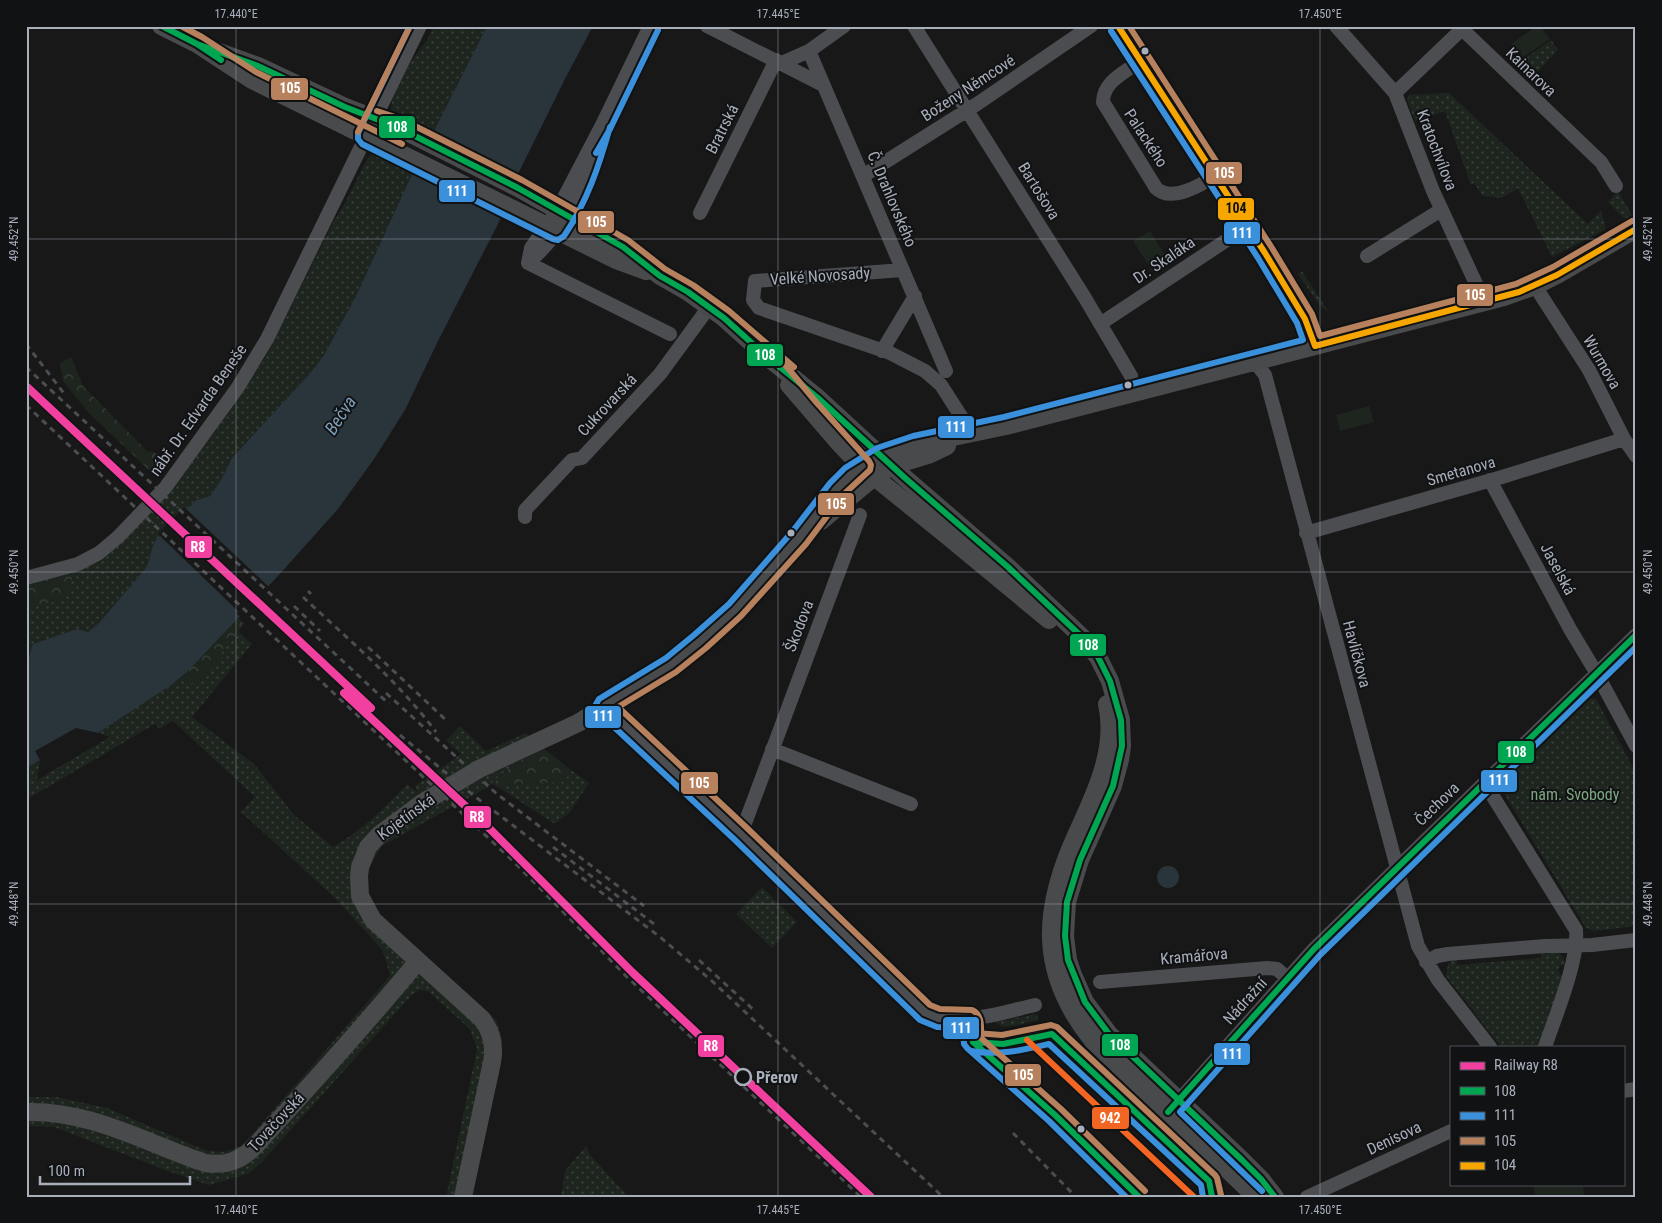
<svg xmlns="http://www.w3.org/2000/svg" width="1662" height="1223" font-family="'Roboto Condensed',sans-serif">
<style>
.grass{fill:url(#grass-dots)}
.forest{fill:url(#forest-crowns)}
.pitch{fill:#1d251e}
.water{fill:#29343b}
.pier{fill:#181818}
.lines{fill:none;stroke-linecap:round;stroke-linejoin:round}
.minor{stroke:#4b4d51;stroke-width:14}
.major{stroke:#494a4c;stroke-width:18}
.rail{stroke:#4b4d50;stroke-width:3;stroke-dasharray:6 5;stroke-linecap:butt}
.bus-1-casing{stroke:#111214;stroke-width:10}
.bus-2-casing{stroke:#111214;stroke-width:10}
.bus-3-casing{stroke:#111214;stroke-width:10}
.bus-4-casing{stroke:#111214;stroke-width:10}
.bus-5-casing{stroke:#111214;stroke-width:10}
.bus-1{stroke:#00a651;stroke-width:6}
.bus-2{stroke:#3a90db;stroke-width:6}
.bus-3{stroke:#b6815c;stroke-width:6}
.bus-4{stroke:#f7a600;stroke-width:6}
.bus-5{stroke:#f26522;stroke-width:6}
.rail-1-casing{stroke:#111214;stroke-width:11}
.rail-1{stroke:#f240a1;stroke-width:8}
.ticks{fill:none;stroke:#a8aeba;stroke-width:1;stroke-opacity:0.45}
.bus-dot{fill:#a8aeba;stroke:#111214;stroke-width:2}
.stop-dot{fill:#111214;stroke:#a8aeba;stroke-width:2.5}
.labels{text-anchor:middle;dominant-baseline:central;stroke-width:4;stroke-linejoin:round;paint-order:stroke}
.street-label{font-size:16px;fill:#a8aeba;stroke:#111214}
.park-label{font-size:16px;fill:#7da67e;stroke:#111214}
.stop-label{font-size:16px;font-weight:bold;fill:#a8aeba;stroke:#111214;text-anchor:start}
.water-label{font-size:18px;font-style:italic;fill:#7c9eb7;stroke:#111214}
.line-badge{stroke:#111214;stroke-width:2}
.badge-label{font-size:14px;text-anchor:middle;font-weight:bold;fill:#fff}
.pale-badge-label{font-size:14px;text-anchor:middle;font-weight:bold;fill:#111}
.neatline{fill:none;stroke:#a8aeba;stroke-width:2}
.ticks-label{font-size:12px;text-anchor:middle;fill:#a8aeba}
</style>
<defs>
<pattern id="grass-dots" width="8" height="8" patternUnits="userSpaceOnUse" patternTransform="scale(1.25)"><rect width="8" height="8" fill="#1d251e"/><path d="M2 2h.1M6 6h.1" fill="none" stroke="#3b423d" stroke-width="1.8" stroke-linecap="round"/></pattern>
<pattern id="forest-crowns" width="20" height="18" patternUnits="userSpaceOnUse" patternTransform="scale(1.25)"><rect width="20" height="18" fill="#1d251e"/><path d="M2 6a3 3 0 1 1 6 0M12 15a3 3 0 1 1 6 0" fill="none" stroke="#3b423d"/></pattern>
</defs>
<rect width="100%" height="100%" fill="#181818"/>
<path class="grass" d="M434,26H487L433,132L402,116L399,122L395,119L391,111L392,99L410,63L427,40Z
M1551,40L1558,50L1537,72L1524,59Z
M1449,93L1588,224L1601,210L1606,229L1552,257L1518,188L1502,198L1483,196L1474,183L1471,185L1445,111L1415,121L1407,100L1409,95Z
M380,151L384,153L382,157L413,172L357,294L324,355L311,372L232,458L222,478L210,496L196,500L156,540L149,564L145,569L99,623L88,632L26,667V611L73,571L190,465L214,433L238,395L265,358L334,221L345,203L366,161L371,154Z
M1618,191L1632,215L1625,219L1608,202Z
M1277,254L1315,312L1318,320L1316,323L1280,267L1276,261Z
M1302,271L1328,311L1320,306L1298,274Z
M238,631L252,644L192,717L255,765L293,814L333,847C362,830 385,808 407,784L417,792L415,786L461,754L446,741L460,726L486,751L526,733L543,748L512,765L488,787L382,846L371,864L366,885L368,900L382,917L497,1021L502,1039L500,1068L471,1197H446L477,1049L470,1029L429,992C420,989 418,990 411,996L262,1162L248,1174L209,1185L165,1170L54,1127L26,1126V1097H57L107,1108L205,1150L223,1152L242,1146L390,976L383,951L336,899L241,812L255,797L173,721L159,729L155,724L26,800V768L40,760L37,780L110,737L98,733L182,676L190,683H199Z
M1586,698L1596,699L1636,773V926L1594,931L1586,928L1499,785Z
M571,770L589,783L569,813L555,824L501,789L512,784L564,782Z
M762,887L797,922L772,948L736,914Z
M1541,951C1553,951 1565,951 1565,966L1560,965L1558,971L1560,972L1559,974L1563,976L1539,1047H1501L1446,976L1448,964L1456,958L1457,965L1541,958Z
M1037,1014L1038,1020C1026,1022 1004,1032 995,1022Z
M586,1146L590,1155L629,1197H561L565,1171Z"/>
<path class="forest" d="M71,357L83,386L148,452L152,451L160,457L150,471L88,412L63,381L60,363Z
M73,571C67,613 54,595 26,611V585Z
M238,618L244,624L199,683H190L182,676Z
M543,748L571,770L564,782L512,784L501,789L492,784L512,765Z"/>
<path class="pitch" d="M1537,26H1540L1550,39L1523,57L1511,44Z
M1150,231L1169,261L1153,272L1133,241Z
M1369,406L1374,422L1340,431L1336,415Z
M1533,1184H1583L1584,1197H1535Z"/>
<path class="water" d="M487,26H593L565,79L518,174L499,222L438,341L405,410L374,459L338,509L277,577L189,670L171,685L98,733L76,728L35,751L40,760L26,768V667L33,644L77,629L88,632L99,623L145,569C151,560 150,549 156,540L196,500L210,496L222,478L232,458L311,372L324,355L357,294L413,172Z
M1157 877a11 11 0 1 1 22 0a11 11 0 1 1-22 0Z"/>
<path class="pier" d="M431,131L521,175L503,218L411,171Z
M184,507L269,587H271L242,618L237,614L238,611L158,534Z"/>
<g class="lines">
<path class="minor" d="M707,26L823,85
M914,26L1085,298L1131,376
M1118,26L1265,253L1305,319L1315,346
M1336,26L1395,93L1433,191L1484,301
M809,51L946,371
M1140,61C1126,72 1103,81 1103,102L1156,188C1171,203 1202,185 1215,175
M782,63L809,51L844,26
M1395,93L1462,29L1601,162L1616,186
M863,176L977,104L1091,26
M700,213L776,60
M1367,256L1441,210
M528,263L531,248L557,211L602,125L650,26
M528,263L670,334
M528,263C562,234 582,194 594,152
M903,270L755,281L753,300L759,308L890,353L925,371L941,385L966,424L970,435
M1535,286L1589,370L1624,439L1636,456
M1100,324L1248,226
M882,351L915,296
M1248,363L1258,366L1265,375L1418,946L1438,980L1490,1047
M1490,480L1570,629L1597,674L1636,746
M525,517V510L572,460L582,458L660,374L709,307
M1306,533L1502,477L1624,439
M26,578L78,564L99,553L118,537L165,488L238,387L267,339L420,26
M604,706L741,834L925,1013C954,1029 1004,1012 1035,1005
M772,749L911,804
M1483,784L1489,790L1576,930C1579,960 1555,1017 1545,1047
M741,834L860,515
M1426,962L1437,956L1448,954L1545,946L1592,945L1636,940
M1100,982L1267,968L1277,969L1288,979
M1623,1091L1636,1089
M1173,1107L1314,949L1636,635
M1307,1197L1451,1131"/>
<path class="major" d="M161,26L197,44L252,80L616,260L646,271
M197,44L258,66L345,107L397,127L518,188L623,247L660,276L688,292L724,318L765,355L818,398L905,478L1008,567L1081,636L1098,657L1110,681L1121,720L1122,746L1120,760L1113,786L1080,860L1067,902L1065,936L1068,960L1073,975L1085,1002L1109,1034L1242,1160L1261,1179L1275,1197
M789,385L838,442L862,467L945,534L1049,620
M821,521L874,477L892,466L928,455L947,446
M1107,704C1117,748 1096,792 1078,831C1042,908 1037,972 1093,1041L1256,1197
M26,1112C90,1110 146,1143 205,1163C226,1166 241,1161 256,1145C311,1085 366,1024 418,961
M463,1197L492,1062C495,1046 492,1032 482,1019L373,920L360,896L359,876L360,867L368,847L379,835L422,803L449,787L479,769L578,723L671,665L700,642L735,610L799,538L829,497L843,483L850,475L881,456L915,445L1006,426L1504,297L1535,286L1557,275L1636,229"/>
<path class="rail" d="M26,344L66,396
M26,367L389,704
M26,405L514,862L627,977L861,1197
M308,591L311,594
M303,597C349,640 398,681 436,732
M294,606L320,631
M368,647L448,722
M386,693L497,794L644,906
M400,735L473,795L660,937L712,981L943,1197
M553,847L658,927
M699,960L756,1012
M1013,1133L1076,1197"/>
<g class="bus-1-casing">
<path id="bus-1" d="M162,26L197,44L221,60
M197,44L258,66L345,107L397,127L518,188L623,247L660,276L688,292L724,318L765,355L818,398L905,478L1008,567L1081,636L1098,657L1110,681L1121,720L1122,746L1113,786L1080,860L1067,902L1065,936L1068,960L1085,1002L1109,1034L1242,1160L1261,1179L1275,1197
M973,1042L1003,1044L1052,1034L1209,1181L1212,1197
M973,1042L1055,1115L1139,1197
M1168,1112L1314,949L1636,635"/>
</g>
<g class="bus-2-casing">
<path id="bus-2" d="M410,26L358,133V139L362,144L553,239L558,240L564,236C587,202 599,166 610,127
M1111,31L1258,258L1297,323L1303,340L1004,417L913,436L877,448L845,468L830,483L792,532L729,604L694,635L666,658L599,699L595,706L598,712L735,840L920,1020L937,1027L963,1028L964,1044L967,1048L1049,1121L1126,1197
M596,153L610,129L658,30
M971,1051C999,1056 1023,1050 1049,1044L1201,1185L1203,1197
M1262,1191L1180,1112L1320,955L1636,647"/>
</g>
<g class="bus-3-casing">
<path id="bus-3" d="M181,26L202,37L256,72L402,144
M1129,26L1272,248L1312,314L1320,336L1516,284L1553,267L1632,221
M377,111L401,119L522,180L628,240L665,269L693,285L729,311L794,367
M358,132L410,26
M772,349L816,402L869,461L871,465L870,470L843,495L806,544L741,616L706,648L676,672L618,707L747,828L930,1005L940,1009L972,1010C983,1015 981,1028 981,1038L1061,1109L1145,1191
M975,1033L1002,1035L1051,1025L1057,1027L1215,1175L1217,1178L1221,1195"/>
</g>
<g class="bus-4-casing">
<path id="bus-4" d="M1118,26L1265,253L1305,319L1315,346L1519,292L1557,275L1636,229"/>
</g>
<g class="bus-5-casing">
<path id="bus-5" d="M1027,1040L1194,1197"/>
</g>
<use href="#bus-1" class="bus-1"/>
<use href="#bus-2" class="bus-2"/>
<use href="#bus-3" class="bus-3"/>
<use href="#bus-4" class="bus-4"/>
<use href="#bus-5" class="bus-5"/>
<g class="rail-1-casing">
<path id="rail-1" d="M26,386L371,708
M344,693L490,829L632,972L871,1197"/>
</g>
<use href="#rail-1" class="rail-1"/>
</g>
<path class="ticks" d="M236,26V1197M778,26V1197M1320,26V1197M26,239H1636M26,572H1636M26,904H1636"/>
<g class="bus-dot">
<circle cx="1145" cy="51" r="4.5"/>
<circle cx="1128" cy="385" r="4.5"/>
<circle cx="791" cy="533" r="4.5"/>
<circle cx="1081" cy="1129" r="4.5"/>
</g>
<circle class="stop-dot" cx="743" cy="1077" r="8"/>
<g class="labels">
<g class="street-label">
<text transform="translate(1531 72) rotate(44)">Kainarova</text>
<text transform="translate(968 88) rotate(-33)">Boženy Němcové</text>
<text transform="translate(722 129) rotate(-63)">Bratrská</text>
<text transform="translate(1146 138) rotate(57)">Palackého</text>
<text transform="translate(1437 150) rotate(69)">Kratochvílova</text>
<text transform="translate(1039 191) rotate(58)">Bartošova</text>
<text transform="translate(892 199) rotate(67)">Č. Drahlovského</text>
<text transform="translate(1164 260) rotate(-34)">Dr. Skaláka</text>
<text transform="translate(820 276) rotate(-4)">Velké Novosady</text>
<text transform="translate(1602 362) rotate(60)">Wurmova</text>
<text transform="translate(607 405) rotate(-47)">Cukrovarská</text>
<text transform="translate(198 410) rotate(-55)">nábř. Dr. Edvarda Beneše</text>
<text transform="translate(1461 471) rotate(-16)">Smetanova</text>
<text transform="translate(1558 569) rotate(62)">Jaselská</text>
<text transform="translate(799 626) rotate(-69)">Škodova</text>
<text transform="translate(1357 654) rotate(75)">Havlíčkova</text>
<text transform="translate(1437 804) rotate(-44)">Čechova</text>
<text transform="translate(406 817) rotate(-36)">Kojetínská</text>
<text transform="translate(1194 956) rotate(-5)">Kramářova</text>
<text transform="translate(1245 1001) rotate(-48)">Nádražní</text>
<text transform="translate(276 1122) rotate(-47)">Tovačovská</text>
<text transform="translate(1394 1138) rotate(-25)">Denisova</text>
</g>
<g class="park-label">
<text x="1575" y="794">nám. Svobody</text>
</g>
<g class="stop-label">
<text x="756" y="1077">Přerov</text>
</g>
<g class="water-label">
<text transform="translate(340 415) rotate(-57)">Bečva</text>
</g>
</g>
<g class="line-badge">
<rect x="270" y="77" width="39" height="24" rx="5" fill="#b6815c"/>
<rect x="378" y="115" width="38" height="24" rx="5" fill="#00a651"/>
<rect x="1205" y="161" width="38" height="24" rx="5" fill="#b6815c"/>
<rect x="438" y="179" width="38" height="24" rx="5" fill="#3a90db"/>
<rect x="1217" y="197" width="38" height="24" rx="5" fill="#f7a600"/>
<rect x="577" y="210" width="38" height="24" rx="5" fill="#b6815c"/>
<rect x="1223" y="221" width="38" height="24" rx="5" fill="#3a90db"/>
<rect x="1456" y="283" width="38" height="24" rx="5" fill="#b6815c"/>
<rect x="746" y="343" width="38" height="24" rx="5" fill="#00a651"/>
<rect x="937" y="415" width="38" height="24" rx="5" fill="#3a90db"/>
<rect x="817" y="492" width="38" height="24" rx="5" fill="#b6815c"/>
<rect x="184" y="535" width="29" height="24" rx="5" fill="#f240a1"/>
<rect x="1069" y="633" width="38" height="24" rx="5" fill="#00a651"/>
<rect x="584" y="705" width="38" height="24" rx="5" fill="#3a90db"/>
<rect x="1497" y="740" width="38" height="24" rx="5" fill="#00a651"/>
<rect x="1480" y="769" width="38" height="24" rx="5" fill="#3a90db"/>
<rect x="680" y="771" width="39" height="24" rx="5" fill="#b6815c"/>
<rect x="463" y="805" width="29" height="24" rx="5" fill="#f240a1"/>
<rect x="942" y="1016" width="38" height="24" rx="5" fill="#3a90db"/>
<rect x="1101" y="1033" width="38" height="24" rx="5" fill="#00a651"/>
<rect x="697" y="1034" width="28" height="24" rx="5" fill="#f240a1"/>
<rect x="1213" y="1042" width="38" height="24" rx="5" fill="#3a90db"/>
<rect x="1004" y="1063" width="38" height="24" rx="5" fill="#b6815c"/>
<rect x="1091" y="1106" width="39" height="24" rx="5" fill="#f26522"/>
</g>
<g class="badge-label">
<text x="290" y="93">105</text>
<text x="397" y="132">108</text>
<text x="1224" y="178">105</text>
<text x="457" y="196">111</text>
<text x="596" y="227">105</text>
<text x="1242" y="238">111</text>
<text x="1475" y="300">105</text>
<text x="765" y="360">108</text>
<text x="956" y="432">111</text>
<text x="836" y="509">105</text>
<text x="198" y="552">R8</text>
<text x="1088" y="650">108</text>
<text x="603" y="721">111</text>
<text x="1516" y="757">108</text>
<text x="1499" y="785">111</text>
<text x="699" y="788">105</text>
<text x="477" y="822">R8</text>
<text x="961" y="1033">111</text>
<text x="1120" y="1050">108</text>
<text x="711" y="1051">R8</text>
<text x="1232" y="1059">111</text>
<text x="1023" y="1080">105</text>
<text x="1110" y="1123">942</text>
</g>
<g class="pale-badge-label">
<text x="1236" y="213">104</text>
</g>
<rect width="1662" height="1223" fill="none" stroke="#111214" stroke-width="55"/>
<rect x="1450" y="1046" width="175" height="140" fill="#111214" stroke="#4d5056"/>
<rect x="1460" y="1062" width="25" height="8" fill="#f240a1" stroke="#4d5056"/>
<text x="1494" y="1070" font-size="15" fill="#a8aeba">Railway R8</text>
<rect x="1460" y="1087" width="25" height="8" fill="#00a651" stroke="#4d5056"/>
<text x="1494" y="1096" font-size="15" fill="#a8aeba">108</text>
<rect x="1460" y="1112" width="25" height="8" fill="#3a90db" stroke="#4d5056"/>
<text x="1494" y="1120" font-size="15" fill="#a8aeba">111</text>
<rect x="1460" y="1137" width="25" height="8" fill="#b6815c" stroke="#4d5056"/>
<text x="1494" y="1146" font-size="15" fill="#a8aeba">105</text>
<rect x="1460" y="1162" width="25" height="8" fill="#f7a600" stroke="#4d5056"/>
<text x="1494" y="1170" font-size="15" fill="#a8aeba">104</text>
<path d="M40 1176v8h150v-8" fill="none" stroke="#a8aeba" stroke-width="2.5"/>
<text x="48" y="1176" font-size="15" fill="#a8aeba" stroke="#111214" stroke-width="4" paint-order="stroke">100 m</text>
<rect x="28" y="28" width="1606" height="1168" class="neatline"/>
<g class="ticks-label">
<text x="236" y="18">17.440°E</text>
<text x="778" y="18">17.445°E</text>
<text x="1320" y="18">17.450°E</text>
<text transform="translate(14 239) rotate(-90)" y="4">49.452°N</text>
<text transform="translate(1648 239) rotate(-90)" y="4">49.452°N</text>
<text transform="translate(14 572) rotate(-90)" y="4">49.450°N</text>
<text transform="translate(1648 572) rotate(-90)" y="4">49.450°N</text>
<text transform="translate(14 904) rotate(-90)" y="4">49.448°N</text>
<text transform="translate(1648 904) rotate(-90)" y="4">49.448°N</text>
<text x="236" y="1214">17.440°E</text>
<text x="778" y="1214">17.445°E</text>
<text x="1320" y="1214">17.450°E</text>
</g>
</svg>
